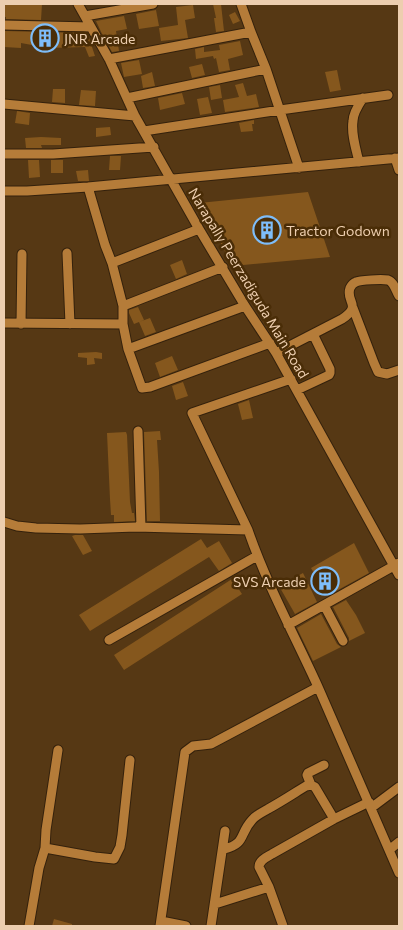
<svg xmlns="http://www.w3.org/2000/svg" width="403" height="930" font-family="Commissioner,sans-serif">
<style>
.building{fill:#85571d}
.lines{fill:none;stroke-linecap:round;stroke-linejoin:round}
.minor-casing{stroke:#34210c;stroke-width:11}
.minor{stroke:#b57c39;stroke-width:9}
.labels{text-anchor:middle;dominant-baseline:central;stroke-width:5;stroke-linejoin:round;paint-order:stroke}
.poi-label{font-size:14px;fill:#edceaf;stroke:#4a2d07;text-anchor:start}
.street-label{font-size:14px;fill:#edceaf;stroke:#4a2d07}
</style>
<rect width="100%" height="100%" fill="#563814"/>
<path class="building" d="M5,4H42L41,20L6,19V17H4Z
M213,4H221L224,31L216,32L214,18H216Z
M193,5L195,18L185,20L188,38L161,41L159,28L178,25L176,7Z
M156,10L159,26L139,29L136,14Z
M235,12L240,21L233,24L229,15Z
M124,16L127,29L116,31L119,51L112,52L107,43L106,35L103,36L96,21Z
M5,31L81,33L82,40L89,38L95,56L89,57L85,47L48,48L21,43V48L4,47Z
M240,41L243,55L228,59L230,70L219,72L216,58L214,59L213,56L196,59L195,49L204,47V52L220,50L219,45Z
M139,60L142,74L124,77L121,63Z
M202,64L205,75L192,78L189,67Z
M337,70L341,90L330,92L325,72Z
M152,72L155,86L143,88L141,76Z
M243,83L247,96L256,94L259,107L225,112L223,100L239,97L235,85Z
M220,85L222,98L211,100L209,87Z
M53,89H65V103L52,102Z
M81,90L96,91L95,106L79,105Z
M182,93L185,104L160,110L158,98Z
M208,97L212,113L200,115L197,99Z
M17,111L30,113L29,125L15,123Z
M254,120V124H252L253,131L241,132L239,123Z
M110,127L111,135L96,137V128Z
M41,137L61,138V145H41L42,148H26L25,138Z
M110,156H121L120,170H109Z
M28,160H39L40,177L29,178Z
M51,160H63V173H51Z
M88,170L89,181H78L76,171Z
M308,192L330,257L233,266L199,203Z
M182,260L187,274L176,279L170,265Z
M138,307L144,320L134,324L129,313V310Z
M150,318L156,332L145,336L139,322Z
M96,352L102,353V359L94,358L95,364L87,365V358L78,357V353Z
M172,356L178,370L160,377L155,363Z
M183,382L188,396L176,400L172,386Z
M249,400L253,418L242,420L238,404Z
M160,431L161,440H157L159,472L160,521H147L144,432Z
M126,432L127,435L130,502L132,513H134L135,521L114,522V515H111L110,499L107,433Z
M75,535H83L92,551L83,555L72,536Z
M201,539L207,548L219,541L232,563L219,571L209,557L90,631L79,615Z
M354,543L369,573L327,596L311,568Z
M303,573L317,602L295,614L279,586Z
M232,579L242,594L124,670L114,655Z
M346,600L356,615L365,633L349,641V638L333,607Z
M321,614L337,644L341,647L313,661L297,628Z
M54,919L72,924V926H52Z"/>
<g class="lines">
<g class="minor-casing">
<path id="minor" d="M78,4L109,59L135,116L199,229L245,306L276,353L399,575
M241,4L251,32L266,69L299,168
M85,16L153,4
M4,25L91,27
M109,59L251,32
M127,98L266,69
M4,104L135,116
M144,131L280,110L388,95
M4,154H53L154,147
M395,158L399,170
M359,162C356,149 351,134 353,121C353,113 359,104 363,98
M88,187L105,245L112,263L123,306V324L128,349L142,388L150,387L270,343
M4,191H27L88,187L399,158
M67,253L70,324
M112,263L199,229
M123,306L223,267
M353,308L374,363L378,372L387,374L399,370
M4,323L123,324
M21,324L22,254
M128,349L245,306
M276,353L342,319C363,305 345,302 350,288C351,286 353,283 356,282C360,280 382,279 388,280C394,282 396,291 399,296
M297,390L329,375L330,373V369L313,334
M138,431L141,527
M4,522L17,526L36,528L80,529L136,527L248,530C267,585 295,636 319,689C346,750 372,812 399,873
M248,530L192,413L291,379
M324,605L343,641
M288,625L399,563
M109,640L257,556
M311,785L307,775L308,773L324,765
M371,808L399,787
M45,848L95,857L114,859L120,847L122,835L130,760
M224,849C246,844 239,834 252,820C256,815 263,812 268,809C281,802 293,794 306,786L311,785L315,787L334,819
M389,850L399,842
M215,904L269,887
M161,921L186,926
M29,926L39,868L45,848L46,830L58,750
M160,926L185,752L193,746L211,744L318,687
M211,926L225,831
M283,926L269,887L259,867C259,860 267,857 272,854L334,819L369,802"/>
</g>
<use href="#minor" class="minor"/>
</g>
<defs>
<g id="building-ring" transform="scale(1.4375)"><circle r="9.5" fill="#4a2d07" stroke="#7ebdf9" stroke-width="1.5"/><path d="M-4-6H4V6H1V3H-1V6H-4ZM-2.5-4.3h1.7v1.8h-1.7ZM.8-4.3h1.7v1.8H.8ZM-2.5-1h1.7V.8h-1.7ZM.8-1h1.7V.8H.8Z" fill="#7ebdf9"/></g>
</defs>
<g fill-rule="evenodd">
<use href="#building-ring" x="45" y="38"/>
<use href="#building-ring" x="267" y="230"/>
<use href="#building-ring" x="325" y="581"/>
</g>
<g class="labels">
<g class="poi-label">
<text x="64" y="38">JNR Arcade</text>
<text x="286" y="230">Tractor Godown</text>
<text x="306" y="581" text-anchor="end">SVS Arcade</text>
</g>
<g class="street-label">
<text transform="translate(249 283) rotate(59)">Narapally Peerzadiguda Main Road</text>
</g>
</g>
<rect width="403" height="930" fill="none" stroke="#edceaf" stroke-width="10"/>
</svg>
